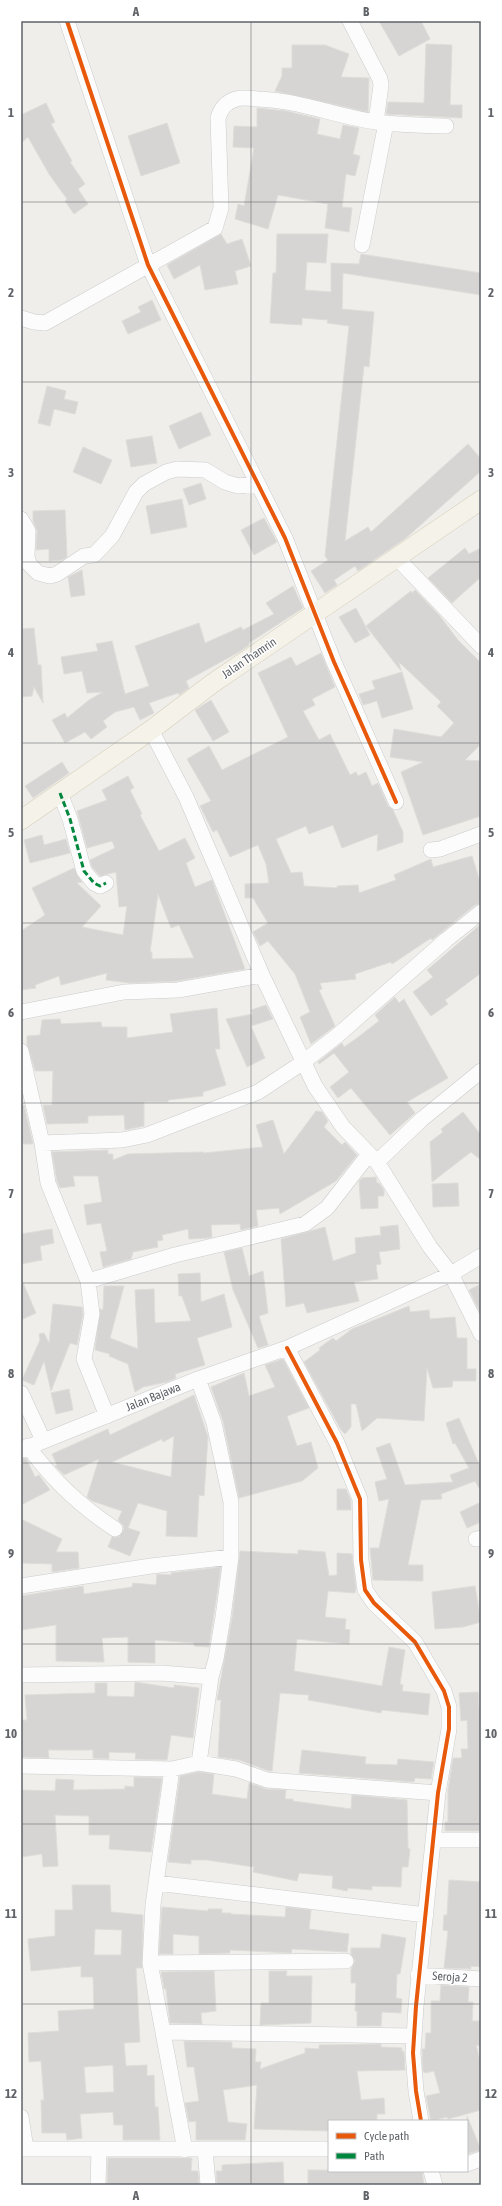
<svg xmlns="http://www.w3.org/2000/svg" width="502" height="2206" font-family="'Asap Condensed',sans-serif">
<style>
.building{fill:#d6d5d3;stroke:#deddd9;fill-rule:evenodd}
.lines{fill:none;stroke-linecap:round;stroke-linejoin:round}
.minor-casing{stroke:#cbcccc;stroke-width:16}
.major-casing{stroke:#d7ceb8;stroke-width:20}
.minor{stroke:#fdfcfc;stroke-width:15}
.major{stroke:#f4f2e9;stroke-width:19}
.quiet{stroke:#00873e;stroke-width:3;stroke-dasharray:6 3;stroke-linecap:butt}
.cycleway-casing{stroke:#fff;stroke-width:6}
.cycleway{stroke:#e8590c;stroke-width:4}
.grid{fill:none;stroke:#5f6368;stroke-width:1;stroke-opacity:0.55}
.labels{text-anchor:middle;dominant-baseline:central;stroke-width:3;stroke-linejoin:round;paint-order:stroke}
.street-label{font-size:12px;fill:#5f6368;stroke:#fff}
.neatline{fill:none;stroke:#5f6368;stroke-width:1.5}
.grid-label{font-size:13px;text-anchor:middle;font-weight:bold;fill:#5f6368}
</style>
<rect width="100%" height="100%" fill="#efeeea"/>
<path class="building" d="M379,21H421L430,39L399,56Z
M426,44L452,45L450,105H462V118L386,114L388,102L424,103Z
M292,45H325L349,54L341,77L369,78L368,112L275,91L282,76V68H292Z
M46,103L55,122L51,124L72,161L70,162L85,184L78,189L88,204L74,214L65,201L67,199L49,174L28,137L21,143V115Z
M257,108L286,111L320,119L317,134L340,139L343,125L359,128L353,154L360,156L355,176L346,174L342,207L352,208L349,232L325,228L328,204L278,195L268,229L235,219L238,204L244,206L254,148L233,147L234,126L257,127Z
M167,123L180,163L141,176L128,136Z
M221,234L227,244L242,239L251,266L235,271L238,284L205,290L200,265L174,279L167,265Z
M277,234H328L326,263L307,262L305,290L331,292V263L359,264L361,254L481,273V295L343,273L342,309L374,312L369,367L364,366L345,541L368,527L371,532L468,444L481,459V471L406,538L358,571L355,566L334,580L337,585L325,593L311,571L328,560L325,556L349,326L327,323L328,320L302,318V325L270,323L273,273H276Z
M152,300L161,320L128,334L122,321L141,312L138,307Z
M47,386L66,391L64,399L78,402L75,414L54,409L50,426L38,423Z
M201,412L211,435L179,449L169,426Z
M152,436L157,463L131,467L126,440Z
M83,447L112,460L101,484L73,472Z
M201,483L206,499L189,505L183,489Z
M182,499L187,527L151,534L146,506Z
M65,510L67,557L62,560L49,561V549L36,550L37,531L33,521V511Z
M264,518L277,542L254,555L241,530Z
M465,548L469,554L481,548V577L452,603L428,578Z
M82,570L85,595L71,597L68,577Z
M293,586L303,608L249,643V645L239,652L186,681L189,688L179,695L178,693L149,703L154,713L140,720L134,707L115,712L103,721L107,727L91,739L85,732L65,743L52,720L65,713L67,718L89,700L103,692L87,693L82,671L64,674L61,657L98,651L96,644L112,641L125,694L149,686L135,646L199,623L205,643L241,627L243,630L274,614L266,603Z
M415,590L439,615L458,640L481,663V744L465,760L481,761V816L423,835L401,772L423,762L390,757L394,729L441,737L454,723L437,706L441,702L399,662L401,671L366,626L411,591L412,593Z
M356,608L370,635L355,643L339,617Z
M34,628L38,665H41L43,703L34,687L32,696L21,697V629Z
M321,653L335,687L312,699L315,705L303,711L319,740L330,734L350,775L356,772L358,776L366,772L372,786L378,783L388,806L393,810L403,832V842L377,851L378,834L342,848L333,825L309,834L306,826L276,839L291,873L302,872L304,886L337,888V886L358,885L359,893L396,880L394,875L431,859L433,867L472,856L481,885V903L475,905L432,940L431,938L392,964L391,962L355,974L356,979L320,983L322,989L319,990L335,1026L311,1044L300,1017L310,1012L295,974L268,941L260,946L253,932L268,923L253,898H245V884L269,883L266,864L258,845L230,857L217,830L213,832L200,806L211,801L187,759L209,746L222,770L288,737L258,673L291,657L296,666Z
M402,672L413,709L382,718L377,701L363,705L359,694L375,689L372,681Z
M211,700L229,732L213,741L195,710Z
M62,762L69,773L33,798L25,786Z
M128,776L134,788L130,790L142,814L140,815L159,851L185,838L195,858L186,863L195,887L212,880L245,969L177,981L130,983L106,980L107,973L61,985L59,976L35,985L36,988L21,990V931L45,915L32,888L74,868L82,882L77,883L101,906L82,927L123,935L127,906L119,907L116,872L100,876L92,867L90,860L115,848L112,841L87,848L77,811L107,800L102,790ZM158,894L171,928L179,925L194,958L152,959V952H150Z
M42,835L44,845L66,839L70,853L30,863L24,840Z
M481,924V973L445,1000L448,1004L431,1016L413,992L433,977L427,970Z
M395,997L399,1003L404,999L448,1078L407,1102L415,1113L390,1135L351,1088L338,1098L330,1087L349,1072L334,1053L319,1064L318,1062L342,1043L344,1047L357,1038L379,1021L375,1015Z
M266,1005L273,1019L251,1026L265,1058L247,1067L226,1019L253,1014L251,1010Z
M217,1008L220,1049H215L226,1085L203,1092V1096L168,1100V1102H144V1126L125,1130L124,1115L88,1116V1123L47,1124L43,1105H52L53,1071H35L27,1044V1036L40,1035L42,1020L60,1019L61,1024L101,1022L102,1027H127V1038L173,1032L170,1014Z
M24,1105L33,1144H23L21,1106Z
M316,1111L322,1112L328,1121L324,1127L342,1145L345,1142L357,1155L336,1181L280,1214L279,1208L256,1210L258,1226L241,1230L240,1224L211,1225L212,1237L209,1238L189,1239L188,1229L162,1235L163,1240L157,1241L158,1247L133,1252L131,1259L103,1267L100,1252L107,1251L101,1223L87,1225L84,1205L102,1202L98,1176H73L75,1186L60,1188L57,1181L52,1152L108,1150V1154H113V1160L128,1154L203,1152L204,1153L263,1147L256,1125L273,1120L284,1154Z
M463,1112L481,1135V1160L471,1152L432,1182L430,1142L443,1132L441,1129Z
M376,1177L377,1183H379L384,1190V1196H378V1208L361,1209L359,1181L362,1178Z
M458,1183L459,1206L433,1207L432,1184Z
M398,1225L400,1249L379,1252L381,1264L376,1265L378,1279L354,1282L359,1301L307,1313L304,1303L286,1307L281,1239L325,1227L333,1261L356,1253L355,1238L381,1235L380,1227Z
M52,1229L54,1243L40,1246L42,1260L21,1264V1234Z
M242,1248L249,1276L263,1271L268,1313L259,1316L268,1345L258,1348L233,1290L224,1252Z
M200,1273L201,1302L224,1294L232,1327L197,1338L205,1365L175,1374L176,1378L167,1382L143,1387L135,1392L128,1364L109,1356L110,1354L95,1350L100,1309L103,1310L104,1286H124L110,1338L138,1349L135,1290L154,1289L155,1323L191,1321L182,1296H179L178,1274Z
M21,1278L36,1313L21,1320Z
M481,1284V1314L469,1290Z
M53,1304L82,1307L83,1314L77,1345L70,1343L51,1391L44,1361L34,1385L22,1380L40,1340L39,1334L44,1333L49,1343Z
M409,1306L410,1312L429,1310L430,1319L455,1317L457,1338H467V1369H476V1381H453L452,1387L433,1388L427,1368L424,1421L377,1418L362,1431L356,1404H351V1427L345,1434L341,1430L304,1362L320,1350L319,1348L333,1338L336,1341L352,1329Z
M283,1359L309,1408L287,1416L297,1446L311,1442L318,1468L302,1481L239,1498L223,1421L211,1387L244,1373L249,1396L275,1387L265,1365Z
M69,1389L73,1410L56,1414L51,1393Z
M194,1395L208,1437L204,1496L199,1495L197,1537L166,1536L167,1511L138,1503L128,1528L140,1532L130,1556L108,1547L112,1537H119L124,1529L123,1525L118,1520L122,1511L92,1501L87,1497L99,1459L64,1475L55,1466L57,1465L52,1454L108,1429L110,1435ZM174,1436L171,1477L112,1462L162,1439L163,1442Z
M459,1418L479,1464H481V1487L479,1488L475,1481L441,1494L442,1499L421,1500L408,1565H423V1581L373,1580L370,1548H379L389,1499L379,1501L375,1482L387,1479L376,1448L390,1443L405,1485L453,1482L450,1475L469,1468L455,1443L453,1444L446,1423Z
M26,1458L35,1477L39,1475L50,1490L21,1505V1459Z
M337,1489H346L351,1501V1510H337Z
M481,1502V1522L467,1528L460,1512Z
M21,1519L62,1539L56,1552H78L79,1568L52,1572V1564L21,1563Z
M298,1550L325,1552L329,1576L337,1575V1553L352,1554L356,1589L355,1593L328,1591L325,1617L346,1619L345,1629L350,1630L349,1644L297,1639L294,1671L382,1686L389,1647L405,1650L400,1684L403,1685L402,1691L430,1694L428,1715L382,1710L381,1713L308,1700L309,1695L280,1693L272,1771H269L239,1760L218,1757L221,1700H217L232,1618L240,1551L298,1554Z
M221,1567L209,1647L194,1646V1643L155,1640V1663L128,1662V1637L102,1638L104,1662L56,1661V1625L21,1630V1596L83,1586L84,1594L132,1587L133,1583L156,1585L157,1574L171,1575V1573Z
M475,1586L481,1622L463,1627L435,1629L432,1592Z
M135,1682L174,1688V1685L199,1688L193,1738L171,1735L167,1760L135,1759L136,1753L109,1752V1759L93,1758V1750H48L49,1758L21,1757V1720H27L25,1695L95,1693V1683H107V1696L134,1697Z
M478,1692L481,1736V1831H445V1822H448V1790L453,1758H462L461,1749H468L467,1720L461,1721L459,1693Z
M302,1750L366,1757L365,1764L397,1765L398,1759L434,1762L431,1779L415,1778L414,1782L299,1773Z
M199,1772L214,1774L212,1794L247,1799L249,1783L266,1789L286,1790L285,1799H293V1801L351,1809L352,1795L407,1800L408,1848L410,1849L408,1867H402L401,1887L372,1886V1890L348,1888L347,1891L332,1888L333,1876L299,1873L297,1881L253,1872L254,1867L207,1860H191V1864L168,1862L180,1776Z
M134,1777L162,1778L151,1852L109,1849L110,1835H89V1816L55,1815L58,1866L43,1867L42,1854L21,1857V1790L55,1791L56,1779L74,1780L73,1790L125,1789V1786L134,1787Z
M449,1880L481,1882V1967L471,1966V1969L444,1968L448,1931L443,1930L444,1915H447Z
M72,1885H110L111,1912L143,1915L142,1968H136L140,2042L124,2043L126,2066L147,2065V2076L154,2075L155,2107H158L160,2140H123V2125H114L113,2112L80,2114L82,2138L67,2140L66,2133H42L41,2100H44L41,2061L29,2062L28,2033L59,2031L58,2011L94,2009L93,1977H81V1966L31,1971L28,1939L55,1936V1910H73ZM95,1929L122,1930L121,1955H94ZM113,2065L114,2092L86,2093L84,2067Z
M162,1907L208,1911V1909H222V1913H231V1914L285,1917L286,1907L311,1910L309,1929L349,1934L347,1952L292,1949L291,1953L230,1950V1953L199,1954V1936L173,1934V1954H159Z
M382,1934L406,1938L400,1974H397L396,1998L402,1999L401,2013L382,2012L381,2026H357V2011H355L356,1983H351V1969L355,1961L351,1954V1948H380Z
M214,1971L216,2011L201,2013L202,2024L170,2023L166,1989H164L161,1972Z
M269,1971H287L286,1976H312L311,2023L260,2025L261,2003H269Z
M441,1985L469,1987L468,2002H473L472,2021H481V2046L476,2045L481,2064V2110L448,2119L447,2117L431,2121L426,2096L440,2093L434,2071L425,2073L423,2071L422,2049H425L426,2033H431V2001H440Z
M184,2041L232,2042V2048L256,2049L255,2062H261L260,2069L305,2053V2048L319,2049V2045L381,2044V2047L402,2048V2052L404,2051L405,2070L357,2071L361,2100L384,2098L385,2114H377V2121H329V2131L254,2129L257,2085L223,2090L228,2122L247,2124L245,2140H196V2121L189,2122L185,2103L199,2101L194,2067H187Z
M467,2116L481,2150L467,2154Z
M108,2158H192L191,2171H198L199,2185H107Z
M283,2162L284,2185H217L216,2171H222V2165Z
M308,2170L422,2171L424,2185H308Z"/>
<g class="lines">
<g class="minor-casing">
<path id="minor" d="M67,21L148,265L285,538L334,662L396,802
M350,21L380,79L381,85L376,122
M362,245L386,123
M21,318L34,322L45,323L215,228L221,208L218,118C221,108 226,102 236,99C242,97 250,98 257,99C298,100 335,116 376,122C399,125 422,125 446,126
M21,519L28,531L27,556L29,564L38,573L50,576L57,574L84,556L94,555L112,536L136,492L144,484L166,472L177,469L205,470L225,482L238,486L257,484
M397,558L481,646
M151,730L186,797L262,975L315,1086L343,1127L377,1162L430,1247L451,1274L481,1334
M60,793L70,819L84,871L94,883L100,886L106,883
M431,850L440,849L481,834
M21,1012L124,992L178,990L262,975
M21,1051L42,1143L48,1183L88,1281L175,1255L305,1224L327,1208L369,1154
M42,1143L122,1140L147,1135L258,1092L302,1063L338,1035L446,940L481,912
M377,1162L422,1119L481,1071
M88,1281L92,1314L84,1359L107,1416
M287,1348L337,1443L360,1499L361,1560L365,1590L374,1603L415,1642L444,1691L449,1707V1729L438,1793L416,2006L413,2053L416,2091L421,2121
M198,1379L214,1423L231,1502V1557L223,1617L216,1659L211,1677L199,1763
M21,1393L43,1440
M28,1446C52,1480 80,1506 115,1529
M21,1450L198,1379L287,1348L451,1274L481,1256
M476,1539L481,1538
M21,1586L151,1566L231,1557
M21,1675L161,1673L211,1677
M21,1766L172,1769L199,1763L236,1769L267,1780L438,1793
M172,1769L153,1905L150,1963L185,2150
M433,1840H481
M156,1883L426,1915
M150,1963L346,1961
M418,1975L481,1979
M163,2032L414,2036
M21,2117L26,2149
M21,2149H329
M205,2149L208,2185
M467,2164L481,2159
M431,2171L435,2185
M98,2185L99,2150"/>
</g>
<g class="major-casing">
<path id="major" d="M21,820L151,730L213,683L481,500"/>
</g>
<use href="#minor" class="minor"/>
<use href="#major" class="major"/>
<path class="quiet" d="M60,793L70,819L84,871L94,883L100,886L106,883"/>
<g class="cycleway-casing">
<path id="cycleway" d="M67,21L148,265L285,538L334,662L396,802
M287,1348L337,1443L360,1499L361,1560L365,1590L374,1603L415,1642L444,1691L449,1707V1729L438,1793L416,2006L413,2053L416,2091L421,2121"/>
</g>
<use href="#cycleway" class="cycleway"/>
</g>
<path class="grid" d="M251,21V2185M21,202H481M21,382H481M21,562H481M21,743H481M21,923H481M21,1103H481M21,1283H481M21,1463H481M21,1644H481M21,1824H481M21,2004H481"/>
<g class="labels">
<g class="street-label">
<text transform="translate(249 658) rotate(-34)">Jalan Thamrin</text>
<text transform="translate(153 1397) rotate(-22)">Jalan Bajawa</text>
<text transform="translate(450 1977) rotate(4)">Seroja 2</text>
</g>
</g>
<rect width="502" height="2206" fill="none" stroke="#ffffff" stroke-width="44"/>
<rect x="328" y="2120" width="140" height="52" fill="#ffffff" stroke="#bfc1c3"/>
<rect x="336" y="2133" width="20" height="6" fill="#e8590c" stroke="#bfc1c3"/>
<text x="364" y="2140" font-size="12" fill="#5f6368">Cycle path</text>
<rect x="336" y="2153" width="20" height="6" fill="#00873e" stroke="#bfc1c3"/>
<text x="364" y="2160" font-size="12" fill="#5f6368">Path</text>
<rect x="22" y="22" width="458" height="2162" class="neatline"/>
<g class="grid-label">
<text x="136" y="16">A</text>
<text x="366" y="16">B</text>
<text x="11" y="117">1</text>
<text x="491" y="117">1</text>
<text x="11" y="297">2</text>
<text x="491" y="297">2</text>
<text x="11" y="477">3</text>
<text x="491" y="477">3</text>
<text x="11" y="657">4</text>
<text x="491" y="657">4</text>
<text x="11" y="837">5</text>
<text x="491" y="837">5</text>
<text x="11" y="1017">6</text>
<text x="491" y="1017">6</text>
<text x="11" y="1198">7</text>
<text x="491" y="1198">7</text>
<text x="11" y="1378">8</text>
<text x="491" y="1378">8</text>
<text x="11" y="1558">9</text>
<text x="491" y="1558">9</text>
<text x="11" y="1738">10</text>
<text x="491" y="1738">10</text>
<text x="11" y="1918">11</text>
<text x="491" y="1918">11</text>
<text x="11" y="2098">12</text>
<text x="491" y="2098">12</text>
<text x="136" y="2200">A</text>
<text x="366" y="2200">B</text>
</g>
</svg>
